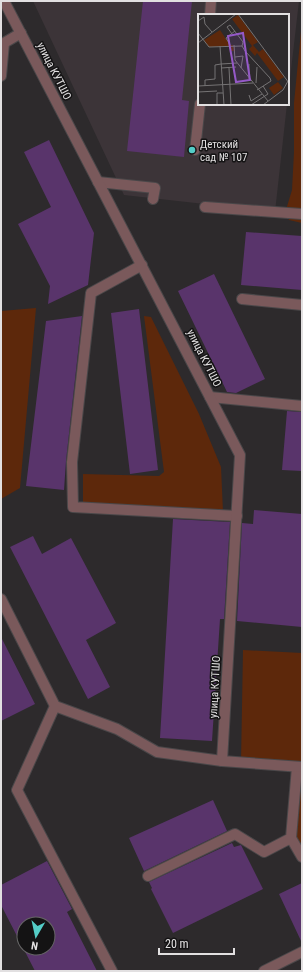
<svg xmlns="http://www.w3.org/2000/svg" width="303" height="972" font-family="'Roboto Condensed',sans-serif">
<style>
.built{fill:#3c3438}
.green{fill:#5d280b}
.building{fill:#59346b;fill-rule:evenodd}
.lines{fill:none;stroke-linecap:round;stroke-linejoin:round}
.lane-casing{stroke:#4a4749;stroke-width:12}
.street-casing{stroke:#4a4749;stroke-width:12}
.lane{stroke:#7a595b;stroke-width:10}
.street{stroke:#7a595b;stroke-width:10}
.poi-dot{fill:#54cdc7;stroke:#141314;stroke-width:1.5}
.labels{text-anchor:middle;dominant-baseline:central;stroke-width:3;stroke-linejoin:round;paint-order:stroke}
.street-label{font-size:11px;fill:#e2e0e1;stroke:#141314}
.poi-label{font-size:11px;fill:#e2e0e1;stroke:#141314;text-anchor:start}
.inset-road{fill:none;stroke:#757374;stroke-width:1}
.view{fill:#9559c8;fill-opacity:0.15;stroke:#9559c8;stroke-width:2}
.inset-edge{fill:none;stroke:#e2e0e1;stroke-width:2}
</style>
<rect width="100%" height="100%" fill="#2d2a2c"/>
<path class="built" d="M33,1H299L288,96V15H199V104H287L275,212L124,195Z"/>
<path class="green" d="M302,21V223L289,220L285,213L292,190L294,152V103Z
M36,308L20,488L1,499V311Z
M144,316L151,317L199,414L221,467L223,512L83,505V474L159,476L164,472Z
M243,650L302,653V857L291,838L297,767L241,762Z"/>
<path class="building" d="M143,1H192L182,100L189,101L184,157L127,151Z
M49,140L94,233L88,285L48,304L50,286L18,224L51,207L24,152Z
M246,232L302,236V290L241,285Z
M214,274L265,379L236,393L227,392L178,291Z
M139,309L158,470L130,474L111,313Z
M82,316L66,461L64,490L26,486L46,321Z
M287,411L302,412V471L282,470Z
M254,510L302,514V627L237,621L242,523L253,524Z
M173,519L230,522L224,619H220L212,741L160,738Z
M33,536L42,554L71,538L116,623L86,640L110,687L88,699L10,547Z
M1,637L35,704L1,721Z
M213,800L227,831L144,871L129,838Z
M232,843L234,847L241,845L263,889L173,933L151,889L152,888L149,882Z
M47,861L72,909L67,912L97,971H35L1,905V885ZM24,924H48V948H24Z
M302,883V943L279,894Z"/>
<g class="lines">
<g class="lane-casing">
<path id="lane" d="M210,15L211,1
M1,76L4,43L21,33
M195,150L200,104
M98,182L155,188L153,199
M205,207L302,214
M142,265L91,293L72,462L73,507L237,516
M242,299L302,305
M210,397L302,406
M1,599L55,706L17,790L112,971
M55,706L117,729L157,752L222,761
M297,767L291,838L302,857
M148,876L235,834L264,852L291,838
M264,971L302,952"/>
</g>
<g class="street-casing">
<path id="street" d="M4,1L240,455L222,761L302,767"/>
</g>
<use href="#lane" class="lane"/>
<use href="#street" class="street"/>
</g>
<circle class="poi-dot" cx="192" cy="150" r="4"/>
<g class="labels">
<g class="street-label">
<text transform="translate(54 71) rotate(63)">улица КУТШО</text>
<text transform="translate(204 358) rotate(63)">улица КУТШО</text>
<text transform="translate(215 687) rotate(-87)">улица КУТШО</text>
</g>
<g class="poi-label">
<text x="200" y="144">Детский<tspan x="200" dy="13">сад № 107</tspan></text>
</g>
</g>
<g transform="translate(198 14)">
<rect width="91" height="91" fill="#2d2a2c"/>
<path d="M40,1L60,28L55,31L61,38L65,35L86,63L80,67L59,39L57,42L51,35L54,32L34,5ZM22,16L32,31H35L36,37H32L31,32L11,33L6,26ZM80,68L85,74L76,81L71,74Z" fill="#5d280b"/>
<path class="inset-road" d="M40,0L91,69M0,7L6,3L7,10L14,18M32,11L45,28L44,32L47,37L72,64L73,67L59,76M32,11L29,13L34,20M0,19L11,33L44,32M0,29L38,0M32,31L28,24L37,17M36,31L37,46L70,87M22,32L26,91M37,43L45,42L43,54M23,50L39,49M51,50V65M23,54L38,53M31,54L33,91M58,69L59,53M0,72L55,69M7,72V66L17,65V51L23,50M0,78L19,77M51,81L53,87L64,80M19,91V79H25M53,91L70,80L65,72M65,91L85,76L90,67"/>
<path class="view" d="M45,19L52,66L38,68L30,22Z"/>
<rect width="91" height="91" class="inset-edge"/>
</g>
<rect width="303" height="972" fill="none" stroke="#e2e0e1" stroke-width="4"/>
<g transform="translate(36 936) rotate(189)"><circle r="19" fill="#141314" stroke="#666566"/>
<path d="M0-3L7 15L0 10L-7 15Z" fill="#54cdc7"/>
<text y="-6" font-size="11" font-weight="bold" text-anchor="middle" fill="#e2e0e1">N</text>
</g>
<path d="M159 948v6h75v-6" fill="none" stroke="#e2e0e1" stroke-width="2"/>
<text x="165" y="948" font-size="12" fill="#e2e0e1" stroke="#141314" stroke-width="3" paint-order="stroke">20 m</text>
</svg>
